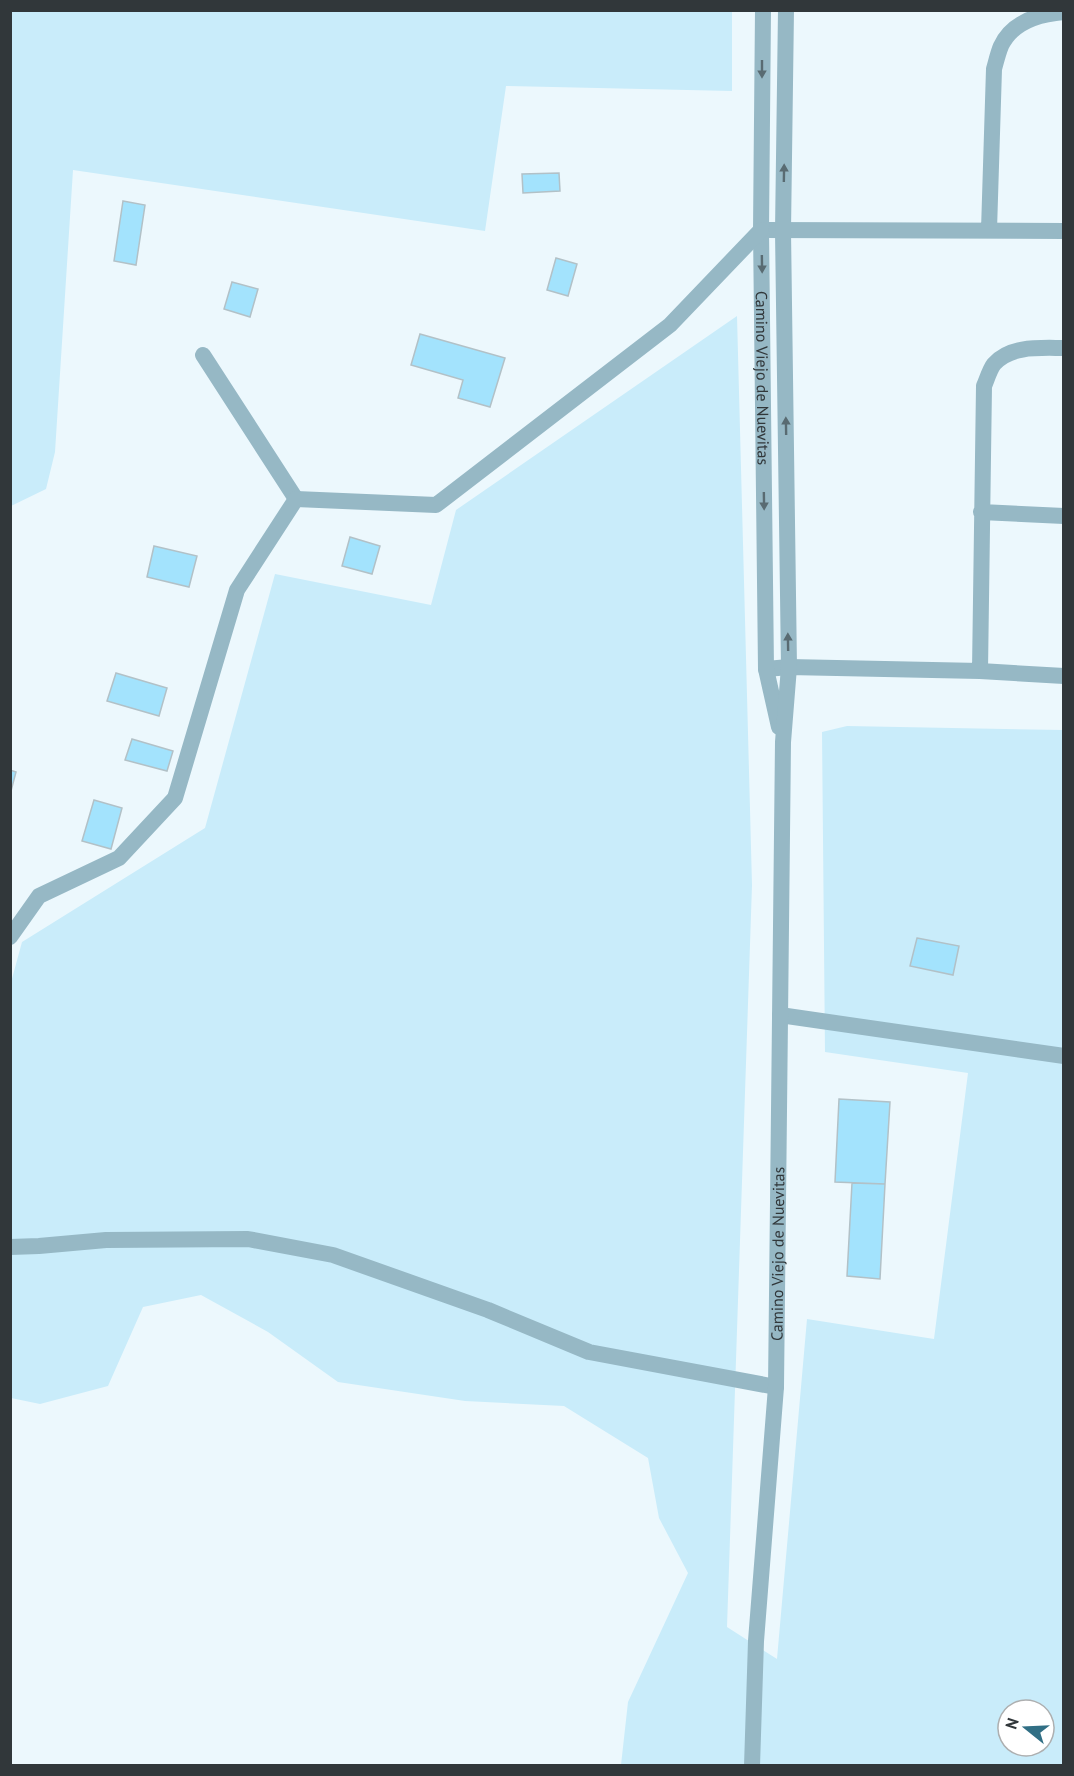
<svg xmlns="http://www.w3.org/2000/svg" width="1074" height="1776" font-family="'PT Sans',sans-serif">
<style>
.green{fill:#c9ecfa;fill-rule:evenodd}
.building{fill:#a3e3fd;stroke:#b2c1c7;stroke-width:1.5}
.lines{fill:none;stroke-linecap:round;stroke-linejoin:round}
.service{stroke:#96b8c5;stroke-width:16}
.minor{stroke:#96b8c5;stroke-width:16}
.oneway{fill:#596b72}
.labels{text-anchor:middle;dominant-baseline:central;stroke-width:6;stroke-linejoin:round;paint-order:stroke}
.street-label{font-size:16px;fill:#31373a;stroke:#fff}
</style>
<rect width="100%" height="100%" fill="#ecf8fd"/>
<path class="green" d="M11,10L732,11V91L506,86L485,231L73,170L55,452L46,489L11,506Z
M737,316L752,885L727,1627L777,1659L807,1319L934,1339L968,1073L825,1052L822,732L847,726L1063,730V1763L1061,1766L621,1765L628,1702L688,1573L659,1518L648,1458L564,1406L465,1401L338,1382L268,1332L201,1295L143,1307L108,1386L40,1404L11,1398L10,986L22,942L205,828L275,574L431,605L456,510ZM1008,1710H1044V1746H1008Z"/>
<path class="building" d="M559,173L560,191L523,193L522,174Z
M123,201L145,205L136,265L114,261Z
M556,258L577,264L568,296L547,290Z
M232,282L258,289L250,317L224,309Z
M420,334L505,358L490,407L458,398L463,380L411,365Z
M350,537L380,546L372,574L342,566Z
M154,546L197,556L189,587L147,577Z
M116,673L167,688L159,716L107,701Z
M132,739L173,751L167,771L125,760Z
M10,770L16,772L11,791H10Z
M94,800L122,808L111,849L82,841Z
M917,938L959,946L953,975L910,966Z
M839,1099L890,1102L885,1184L835,1182Z
M852,1183L885,1184L880,1279L847,1276Z"/>
<g class="lines">
<path class="service" d="M761,230L1064,231
M989,230L994,69C996,62 998,53 1001,46C1012,22 1040,14 1064,12
M203,355L296,499
M981,512L1064,516
M766,669L789,667L980,671L1064,676
M980,671L984,386C987,379 990,369 994,364C1011,345 1041,348 1064,348"/>
<g class="minor">
<path id="s1" d="M763,10L761,230L766,669L779,727"/>
<path d="M10,937L39,896L119,858L175,798L237,590L296,499L436,505L670,325L761,230"/>
<path d="M780,1015L1064,1056"/>
<path d="M10,1247L39,1246L106,1240L248,1239L333,1255L488,1310L589,1352L776,1387"/>
<path id="s2" d="M752,1766L756,1641L776,1387L783,742L789,667L783,231L786,10"/>
</g>
</g>
<defs><path id="oneway-solid" d="M-6-.8H1V-3.2L6.5 0L1 3.2V.8H-6Z" transform="scale(1.5)"/></defs>
<g class="oneway">
<use href="#oneway-solid" transform="translate(762 69) rotate(90)"/>
<use href="#oneway-solid" transform="translate(784 173) rotate(-89)"/>
<use href="#oneway-solid" transform="translate(762 264) rotate(89)"/>
<use href="#oneway-solid" transform="translate(786 426) rotate(-91)"/>
<use href="#oneway-solid" transform="translate(764 501) rotate(89)"/>
<use href="#oneway-solid" transform="translate(788 642) rotate(-91)"/>
</g>
<g class="labels">
<g class="street-label">
<text stroke="none"><textPath href="#s1" startOffset="368">Camino Viejo de Nuevitas</textPath></text>
<text stroke="none"><textPath href="#s2" startOffset="513">Camino Viejo de Nuevitas</textPath></text>
</g>
</g>
<rect width="1074" height="1776" fill="none" stroke="#31373a" stroke-width="24"/>
<g transform="translate(1026 1728) rotate(288)"><circle r="28" fill="#ffffff" stroke="#adafb0" stroke-width="1.5"/>
<path d="M0-4.5L10 22L0 15L-10 22Z" fill="#316f85"/>
<text y="-9" font-size="16" font-weight="bold" text-anchor="middle" fill="#31373a">N</text>
</g>
</svg>
